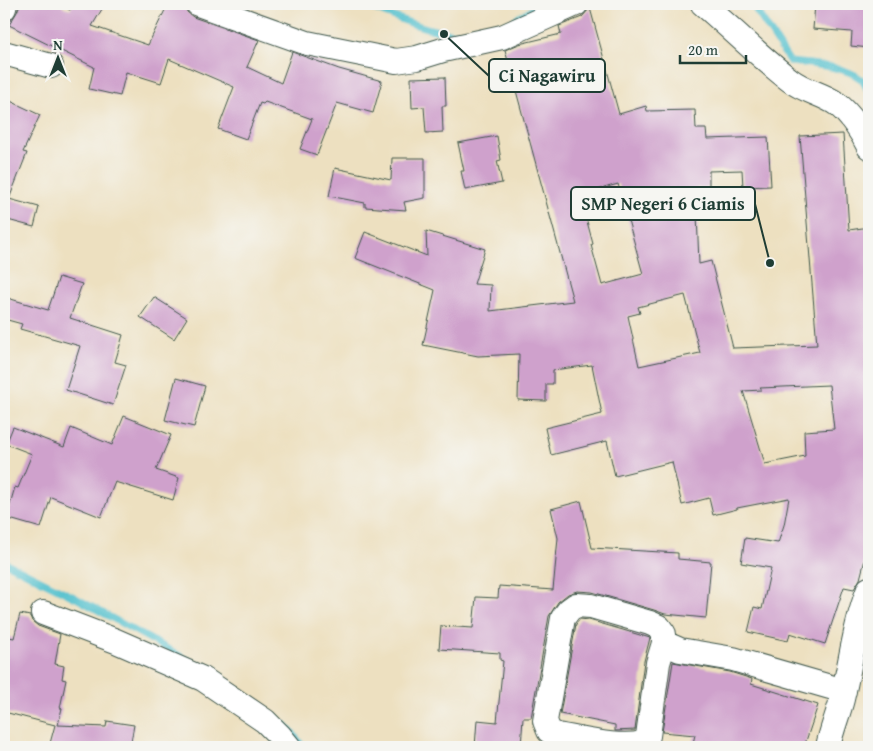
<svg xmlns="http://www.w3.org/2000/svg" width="873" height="751" font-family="'Gentium Book Plus',serif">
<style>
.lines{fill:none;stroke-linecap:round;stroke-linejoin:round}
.stream{stroke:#55c1ce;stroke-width:7}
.building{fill:#cfa1cc;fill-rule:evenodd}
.street-casing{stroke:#3e5549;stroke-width:26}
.street{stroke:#fff;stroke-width:24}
.leader{fill:none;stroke:#1f3d34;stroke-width:2}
.callout-dot{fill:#1f3d34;stroke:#f6f6f2;stroke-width:2}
.callout{fill:#f6f6f2;stroke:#1f3d34;stroke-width:2}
.callout-label{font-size:18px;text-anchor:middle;font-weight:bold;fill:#1f3d34}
</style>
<rect width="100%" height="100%" fill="#f6f6f2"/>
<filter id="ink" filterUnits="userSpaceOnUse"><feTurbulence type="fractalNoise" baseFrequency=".02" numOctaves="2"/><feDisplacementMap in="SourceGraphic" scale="10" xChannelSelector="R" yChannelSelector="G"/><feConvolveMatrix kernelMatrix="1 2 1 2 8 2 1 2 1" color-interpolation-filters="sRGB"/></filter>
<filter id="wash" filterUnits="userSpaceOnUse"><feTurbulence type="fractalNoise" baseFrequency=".0096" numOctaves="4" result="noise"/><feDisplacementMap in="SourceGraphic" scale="20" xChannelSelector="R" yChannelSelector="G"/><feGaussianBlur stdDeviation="1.12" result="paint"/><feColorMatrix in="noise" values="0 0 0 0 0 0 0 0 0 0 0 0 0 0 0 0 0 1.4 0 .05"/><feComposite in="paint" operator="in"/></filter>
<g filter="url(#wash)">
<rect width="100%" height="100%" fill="#ede0c0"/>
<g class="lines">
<path class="stream" d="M363,4C397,18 428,32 464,35
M752,4L790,62C809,64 846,66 861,79C864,82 867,89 869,93
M516,19L541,4
M4,562L76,598L191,662
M285,725L292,732L303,747"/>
</g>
<g id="blocks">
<path class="building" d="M20,4H58L70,10L73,4H105L92,26L148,45L168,4H185L187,12L193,17L259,40L247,67L281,83L292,52L339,69L382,81L373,113L337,103L317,155L300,149L312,119L265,102L263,104L260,103L246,139L218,129L234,87L169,59L161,83L126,72L120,96L89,89L94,67L9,25L17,12Z
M815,4H869V48L851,46L852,32L813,29Z
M590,8L619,114L646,106L647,111L695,110L696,129H706L707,139L768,137L771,186L743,187L742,170L709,171V187L696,188L699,264L711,261L733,348L817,345L800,136L843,134L849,230L869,227V544L860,579L854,589L844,587L825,644L790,633L788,641L748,632L754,607L762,609L771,568L741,563L745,538L778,543L784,525L789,498L737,508V509L713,515L709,498L682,505L672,462L615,476L607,441L551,455L545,428L602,414L592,365L553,370V384H546V401L518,400L519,354L478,356L423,345L435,290L355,258L365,232L427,256L426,231L485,249L474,284L491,285L490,311L573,301L505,50L519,44L561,34L559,26L582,17ZM618,184L643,274L602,285L591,245L593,244L580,195ZM685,295L700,353L639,366L628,316L640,313L638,307ZM829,385L834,429L804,431L805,456L765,464L743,391L762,390L760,388Z
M445,77L446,106H442L443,132L426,133L424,107L412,108L411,78Z
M4,98L40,115L23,152L27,153L9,199L39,207L34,227L4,219Z
M497,136L501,160L497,161L502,183L465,190L461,171H464L458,143Z
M392,158H425V198L404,202L406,210L365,207V203L329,196L335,168L391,180Z
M59,277L82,284L70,318L123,335L115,362L126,365L113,405L66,390L80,346L20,329L22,324L4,319V297L48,310Z
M154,297L187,318L174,339L140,317Z
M176,378L205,386L194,427L165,420Z
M124,416L171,435L156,470L179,478L173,500L115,482L101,517L51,497L41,528L6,518L15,487L18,488L32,454L6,444L13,427L64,447L71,428L112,445Z
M581,501L592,548L678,553V559L711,562L706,618L665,614L654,610L592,592L577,591L568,594L558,602L549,616L531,718H523L521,747H475L477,720L497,722L503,661L500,660V653L439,649L441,626L473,628L476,597L498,598L499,586L553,590L558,538L551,509Z
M20,614L30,616L32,621L38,626L60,634L55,664L64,666L62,679L66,680L60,708H62L58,725L106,727L107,721L134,725L130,747H49L55,725L4,712V636L14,638Z
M580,619L589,620L650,638L644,661L635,730L615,731V725L560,714L576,624Z
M673,662L730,672L752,679L751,684L818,705L804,747H692L695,735L662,732Z"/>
</g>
</g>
<g filter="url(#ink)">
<use href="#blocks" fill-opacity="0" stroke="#3e5549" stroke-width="1"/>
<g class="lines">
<g class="street-casing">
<path id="street" d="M198,4L307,43L396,61L417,58L443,50L502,37L576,4
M703,4C732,29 759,56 790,80C804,91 823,94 837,104C850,114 862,132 869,147
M4,8L5,4
M4,53L51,66
M576,605L591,606L650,623L659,627L664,634V643L658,663L648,736L643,743C618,749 583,739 557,735L549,731L545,721L563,618L569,610Z
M43,613L116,641L203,679L265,721L280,736L289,747
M664,643L680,650L733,659L844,691
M828,747C831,731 838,715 842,699C851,662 855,624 869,589"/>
</g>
<use href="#street" class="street"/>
</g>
</g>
<path class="leader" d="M444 34L489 76M770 263L755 204"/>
<g class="callout-dot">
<circle cx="444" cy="34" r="5"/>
<circle cx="770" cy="263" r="5"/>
</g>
<g class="callout">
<rect x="489" y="59" width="116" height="33" rx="5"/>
<rect x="571" y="187" width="184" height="33" rx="5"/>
</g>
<g class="callout-label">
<text x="547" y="82">Ci Nagawiru</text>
<text x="663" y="210">SMP Negeri 6 Ciamis</text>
</g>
<rect width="873" height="751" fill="none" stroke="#f6f6f2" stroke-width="20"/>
<g transform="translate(58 58)" stroke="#f6f6f2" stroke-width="4" paint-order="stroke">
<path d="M0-4L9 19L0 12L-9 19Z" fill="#1f3d34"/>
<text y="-8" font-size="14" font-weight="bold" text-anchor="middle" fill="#1f3d34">N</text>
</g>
<path d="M680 55v8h66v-8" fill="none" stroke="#1f3d34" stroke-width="2.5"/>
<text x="688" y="55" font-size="15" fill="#1f3d34" stroke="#f6f6f2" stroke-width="4" paint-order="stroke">20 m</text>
</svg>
